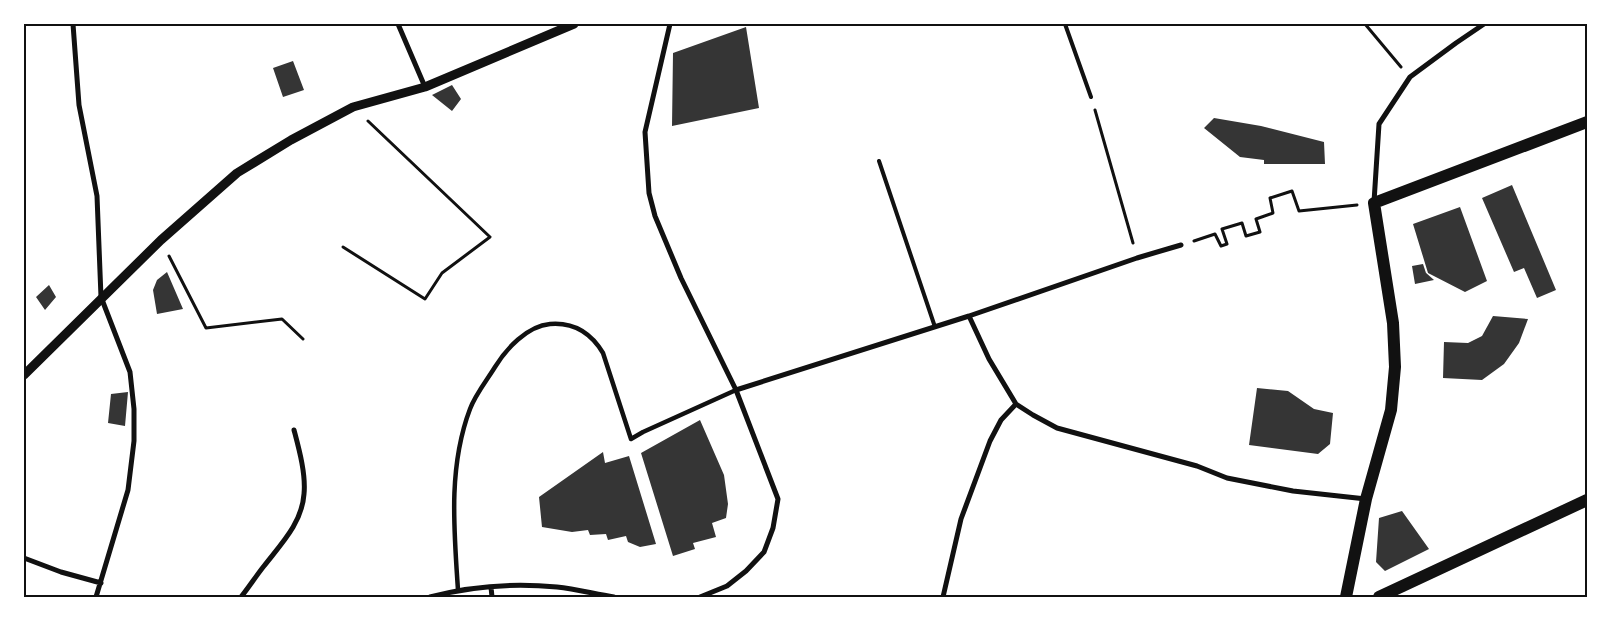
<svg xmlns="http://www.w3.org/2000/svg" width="1611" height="621" font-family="'Titillium Web',sans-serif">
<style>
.building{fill:#353535}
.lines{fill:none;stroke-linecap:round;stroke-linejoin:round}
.path{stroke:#111;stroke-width:3}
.service{stroke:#111;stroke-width:4}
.pedestrian{stroke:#111;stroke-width:4.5}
.minor{stroke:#111;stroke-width:5}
.tertiary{stroke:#111;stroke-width:9}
.primary{stroke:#111;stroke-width:12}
.neatline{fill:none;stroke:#111;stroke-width:2}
</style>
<rect width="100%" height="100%" fill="#fff"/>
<path class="building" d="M746,27L759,108L672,126L673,53Z
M293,61L304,90L283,97L273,68Z
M452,85L461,99L452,111L432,95Z
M1214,118L1261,126L1324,142L1325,164H1264V160L1240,157L1204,128Z
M1512,185L1556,290L1537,298L1524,268L1514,272L1482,198Z
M1460,207L1487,281L1465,292L1428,273L1413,224Z
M1423,264L1426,273L1425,272L1434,280L1415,284L1412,266Z
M167,272L183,309L157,314L153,290L157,280Z
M49,285L56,297L45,310L36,297Z
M1493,316L1528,319L1519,343L1504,364L1482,380L1443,378L1444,342L1468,343L1482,336Z
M1257,388L1288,391L1314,409L1333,413L1330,444L1318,454L1249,445Z
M128,392L125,426L108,423L111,394Z
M700,420L724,475L728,504L726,518L712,523L716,537L693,543L695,549L673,556L641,453Z
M603,452L605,463L629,456L656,544L640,547L628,542L626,536L608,540L606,534L590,535L588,530L572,532L542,527L539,497Z
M1402,511L1429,549L1385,571L1376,562L1379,518Z"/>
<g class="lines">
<path class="path" d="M1365,24L1401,67
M1095,110L1133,243
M1194,241L1215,234L1221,246L1227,244L1222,229L1242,223L1246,236L1260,232L1256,219L1273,213L1270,198L1292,191L1299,211L1357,205
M343,247L425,299L442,273L490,237L368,121
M169,256L206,328L282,319L303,339"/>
<path class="service" d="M1065,24L1091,97
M879,161L935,327"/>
<path class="pedestrian" d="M458,590C454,530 448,467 470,409C475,395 487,380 495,367C506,349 527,326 550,324C574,322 591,333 603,353L631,439L643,432L736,390"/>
<path class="minor" d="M73,24L79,105L97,196L101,297L130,372L134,409V441L128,490L96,597
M398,24L425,87
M670,24L645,132L649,193L655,216L681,278L736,390L778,499L773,528L764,552L746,571L727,586L700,597
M1374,202L1379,124L1410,77L1456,43L1484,24
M969,316L989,359L1016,404L1033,415L1057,428L1197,466L1227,478L1293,491L1366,499
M736,390L969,316L1137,258L1181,245
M24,558L61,572L101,583
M491,587L492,597
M241,597C249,587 256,576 264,566C281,544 302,523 304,494C306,474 299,449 294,430
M430,597C471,586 515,583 557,587C576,589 595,594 614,597
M943,597L961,519L990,441L1001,420L1016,404"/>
<path class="tertiary" d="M24,375L161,240L237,173L291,140L353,107L425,87L574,24"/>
<path class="primary" d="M1346,597L1366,499L1391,410L1395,367L1393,323L1374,203L1587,122
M1379,597L1587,500"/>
</g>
<rect width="1611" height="621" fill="none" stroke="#ffffff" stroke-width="50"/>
<rect x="25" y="25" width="1561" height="571" class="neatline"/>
</svg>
